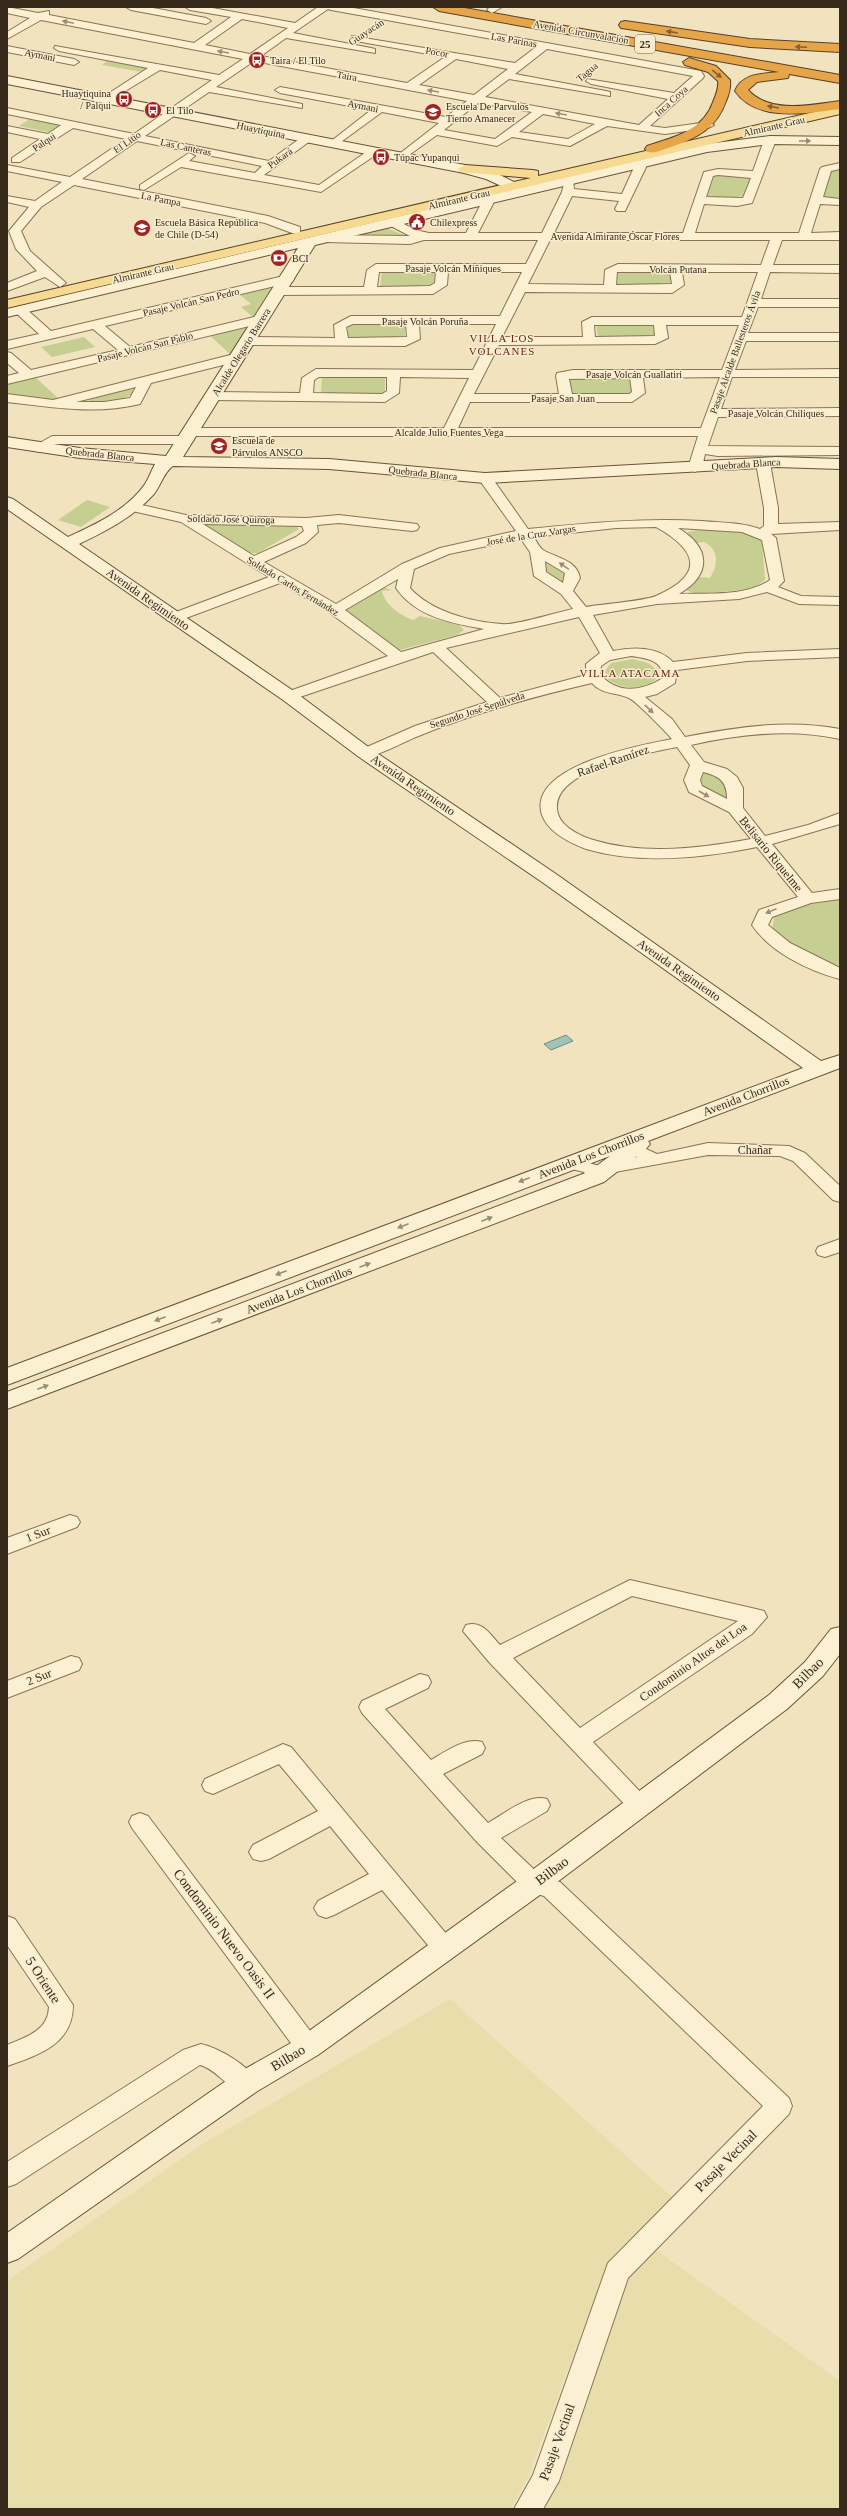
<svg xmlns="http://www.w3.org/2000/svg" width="847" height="2516" font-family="'Times New Roman',serif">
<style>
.farmland{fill:#e7deab}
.green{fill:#c6cf91}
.water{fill:#a1c2b9;stroke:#689087}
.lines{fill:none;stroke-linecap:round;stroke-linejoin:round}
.street-casing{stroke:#8a7355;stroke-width:2}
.secondary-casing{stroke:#6b5339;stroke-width:2}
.primary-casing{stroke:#57402a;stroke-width:2}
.highway-casing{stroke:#57402a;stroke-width:2}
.street{fill:#fbf0d1;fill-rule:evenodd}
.secondary{fill:#fbf0d1;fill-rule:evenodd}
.primary{fill:#f7da92;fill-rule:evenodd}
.highway{fill:#e6a548;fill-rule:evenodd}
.oneway{fill:#9a8d76}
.oneway2{fill:#86612f}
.labels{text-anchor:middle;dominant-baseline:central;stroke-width:3;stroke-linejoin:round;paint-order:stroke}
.far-street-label{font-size:10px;fill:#382a1b;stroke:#f7ecce}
.far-poi-label{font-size:10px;fill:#382a1b;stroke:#f7ecce;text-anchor:start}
.shield{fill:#f7ecce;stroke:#716451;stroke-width:1}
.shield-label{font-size:11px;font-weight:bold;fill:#382a1b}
.far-neighbourhood-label{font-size:11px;letter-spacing:1px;fill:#672b18;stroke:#f7ecce}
.street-label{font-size:12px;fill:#382a1b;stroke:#f7ecce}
.near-street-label{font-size:14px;fill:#382a1b;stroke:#f7ecce}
</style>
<rect width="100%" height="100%" fill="#f0e3be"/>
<path class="farmland" d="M450,1999L672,2197L609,2259L528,2477L511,2509H7V2281L201,2145Z
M653,2248L840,2381V2509H530L617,2271Z"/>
<path class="green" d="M109,59L150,67L142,72L102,65Z
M30,119L64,126L53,133L19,126Z
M832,167L840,168V200L823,198Z
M723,173L747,175L753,179L746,197L739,196L734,203L705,200L714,176Z
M389,229L407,236L346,238L385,229Z
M616,269L671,270L673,286H617Z
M382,270H436L435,287L380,286Z
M272,287L253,317L241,307L251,304L239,294Z
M405,322V339H348V323Z
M596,323H653L655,338H598Z
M247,326L230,354L209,335Z
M84,337L95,347L52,357L41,347Z
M34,376L59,399H30L7,395V382Z
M322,376H385V394L321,393Z
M568,376H632L634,395H570Z
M127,387L131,388L134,393L117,402L89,401L90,397Z
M87,500L110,507L81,527L58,520Z
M212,524H294L299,529L258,553H246L207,527Z
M697,530C716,530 749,526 762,542L765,580L752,589L697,594L688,591L685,587L700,577L710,578C718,565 720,550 704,542L696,543L689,537L688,532Z
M543,557L555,562L567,576L564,586L549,578L540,565Z
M382,587L392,590L382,591C385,605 400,615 413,620L420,616L459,625L464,630L457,635L396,651L343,611Z
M633,659L648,663L657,670V678C644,691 618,690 606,677L605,671L611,663Z
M703,772C721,776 727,784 729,802L706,792L698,777Z
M840,899V966L811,959L772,933L774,916L806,905Z"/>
<path class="water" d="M566,1035L573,1041L551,1050L544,1044Z"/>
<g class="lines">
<g class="street-casing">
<path id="street" d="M7,7L38,13L49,11V15L194,43L231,17L190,10L185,7H207L295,23L318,7H348L701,71L704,76L703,78L650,126L665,128L708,122L714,125L708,128L665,134L607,126L570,146L512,137L497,146L437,135L402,160L396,157L398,155L439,123L382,112L334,147L330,146V142L371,110L280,93L275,90L280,87L446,117L467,101L254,61L216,87L302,104V108L209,92L145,136L269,161L302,137H310V141L264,175L319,185L369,150H377V154L321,192L181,167L144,190L140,189V185L189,153L195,156L189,161L255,173L262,166L137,141L82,179L268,216L300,227V233H292L265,223L74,185L41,207L21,231L30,251L66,283L60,287L45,277L7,291V283L37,271L16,249L9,231L29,207L7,202V196L35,201L62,182L7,171V165L70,177L126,139L73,128L20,162H12V158L40,139L7,132V126L48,134L61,125L7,114V108L134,134L212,80L160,70L107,102L103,101V97L148,68L59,51L54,48L55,46L219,75L243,59L41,20L7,39V32L30,18L7,13ZM328,9L331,10L536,47L515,63L352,36L351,38L356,41L445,57L407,83L261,56L286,38L375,53V49L371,48L293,33ZM242,19L288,28L250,54L205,45ZM547,49L693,76L674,93L587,79L586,81L591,84L668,99L639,125L485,97L509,79L610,96V92L606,91L515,74ZM456,59L508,69L474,95L419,85ZM478,103L532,112L495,139L444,130ZM543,114L595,124L568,139L519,132Z
M126,7H148L206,18L211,21L206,24L131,10Z
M490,7H502L492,13L487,10Z
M7,46L74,59L79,62L74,65L7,52Z
M770,137L776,140L752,203L737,206L704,204L695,233H799L820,169L822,167L840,163V169L831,171L823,197L840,199V205L820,204L811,233L840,232V240H782L773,265H840V273L770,272L761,299H840V307H758L748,333H840V341H746L735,370L840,369V377H732L721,409L840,408V416L718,417L708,446L840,447V455L718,456L705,454L702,468L695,472L688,468L698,436H191L184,432L191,428H444L469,378L400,377L399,393L385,402L214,400L207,396L214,392L300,393L302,378L316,369L473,370L496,324H419L420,339L405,346L248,345L242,341L248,337L335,338L334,325L351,316H500L522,272H448L447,285L433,294L280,295L274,291L280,287H364L367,270L376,264H526L538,240H424L410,244L324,242L320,241V235L410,236L389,225V219L393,218L415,230L429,233H466L483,200L489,197L495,200L478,233H542L562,192L565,179H573L574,189L622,194L636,163L642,160L648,163L625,211H617L615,209L619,201L572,196L554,233H683L704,172L718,169L753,171L764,140ZM718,175L751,178L743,198L706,197L713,176ZM550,240H770L761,265L618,264L605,270L604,285L528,284ZM379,272H436L435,283L430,286L377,287ZM617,272H670L672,284L616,285ZM682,272H758L742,317H592L582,322L583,337H502L525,292L672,293L684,285ZM353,324H406L407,337L348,338L346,327ZM594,325H654L655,336L595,337ZM666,325H739L722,370H573L557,373L556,376L559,394H474L499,345L655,344L668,338ZM319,377H387V391L382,394L313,393L314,380ZM720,377L701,428H458L470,402H632L645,393L643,378ZM630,378L632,392L629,394H572L569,379Z
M288,275L294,279L292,282L105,326L130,347L262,315L268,319L266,322L7,384V376L19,373L7,363V352L11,353L31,370L118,350L93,329L7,349V341L39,334L16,313L14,310L16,307H24L51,331Z
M238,353L243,354L244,357L243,360L151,383L140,404C95,415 52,407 7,402V394L53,400ZM136,387L130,398L104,402H76Z
M52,436H187L194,440L187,444H55L38,452L31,448Z
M763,459L770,463L778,508V524L840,522V530L771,534L776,538L784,581L778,587L801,596L840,597V605L799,604L767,592L739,599L657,604L593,615L613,651C632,647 658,646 673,662L747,653L840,649V657L747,661L677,670L675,683L657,694L645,697L672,719L685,737C737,727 788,719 840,729V739C791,728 740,734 691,745L704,762L727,769L737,777L743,788V808L765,836L808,825L840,813V824L772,844L812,893L840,889V899L811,903L772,917L768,925L790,943L840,968V979C809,971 770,952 752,925L759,910L798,897L757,847C703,858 640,865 586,849C570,843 548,832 542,815C526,766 641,745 672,739C666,732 636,701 629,698C616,692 602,695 592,683C532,697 473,713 416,737C403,742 373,760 360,756L357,753L360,750L415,726L487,702L433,652L294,699H284L281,696L284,693L388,656L326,610L280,583L178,621H168L166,618L168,615L269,577L181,522L128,510L126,507L133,503L186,515L306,518L339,515L417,524L419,527L417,530L412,531L339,523L317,525L318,532L306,543L264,562L336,604L402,564L440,548L516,531L478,478L480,475H490L528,529C588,523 642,518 702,521C722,523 741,522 760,529L764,526V508L756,463ZM203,524L302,526L304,531L296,537L254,556ZM656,527C697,550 706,574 656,596C644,601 603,604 586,607L573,591L580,578C577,560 557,558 543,550C539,547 536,541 534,537L616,528ZM678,528L742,532L762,540L770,580C745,597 707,593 679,594C712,575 711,547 678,528ZM521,539L530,552L534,576L561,594L573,609C558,612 514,626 502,624C471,622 430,611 410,588L414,569L449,554ZM545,561L565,573L563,583L546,572ZM398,579L396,588C416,617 451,623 484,629L401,652L345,610ZM579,617L600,653L586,664V675L500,698L446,648ZM631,656C645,658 664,660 663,678C642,691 617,695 600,674L601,666L610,660ZM677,747L690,765L684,780L689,792L729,812L751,839C702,848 645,855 597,841C584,838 562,828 558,814C545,770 649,753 677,747ZM703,772C719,776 727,781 727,799L702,786L700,780Z
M708,1143L789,1146L805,1153L840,1186V1202L833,1200L793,1161L780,1156L708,1155L604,1174L605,1177L603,1181H589L584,1172L564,1167L561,1163L564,1159L570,1157L599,1166L637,1157L635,1154L638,1150L644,1148L657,1154Z
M840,1239V1252L825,1257L818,1255L816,1251L818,1247Z
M70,1515L77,1517L80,1522L77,1527L7,1554V1538Z
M630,1580L756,1609L764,1611L767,1617L752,1634L593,1742L647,1799L650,1805L647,1811L639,1814L631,1811L489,1662L463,1631L466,1625C482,1620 490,1634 500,1645ZM632,1596L738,1621L580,1728L513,1658Z
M71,1656L79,1658L82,1664L79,1670L7,1698V1681Z
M420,1674L428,1676L431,1682L428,1688L385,1709L431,1760C445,1752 465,1737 482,1742L485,1748L482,1754L443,1774L488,1823C504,1814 529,1793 547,1799L550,1805L547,1811L501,1838L542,1877L560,1882L789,2098L792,2106L789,2114L628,2278L559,2481L543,2509H514L533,2475L608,2263L763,2106L544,1896L526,1891L477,1842L362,1713L359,1707L362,1701Z
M283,1744L291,1747L453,1942L457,1949L453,1956L445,1959L437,1956L382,1890L334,1915L326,1918L318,1915L314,1908L318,1901L369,1874L330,1826L269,1859L261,1861L253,1859L249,1852L253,1845L318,1811L279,1764L213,1794L205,1791L202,1785L205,1779Z
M140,1813L148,1816L317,2040L320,2047L317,2054L308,2057L299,2054L132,1828L129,1822L132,1816Z
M7,1916L15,1919L73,2005C73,2044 39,2055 7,2066V2045C26,2037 48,2031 49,2007L7,1945Z
M201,2044C219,2048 250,2066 258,2083L255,2090C232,2099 220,2070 200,2065L16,2184L7,2187V2162L183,2050Z"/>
</g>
<g class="secondary-casing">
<path id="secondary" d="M7,76L465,165L496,173L518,184L519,188L707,144L770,136L840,137V145L770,144L707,152L315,245L183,457L329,459L485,473L776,457L840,459V469L776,467L485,483L329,469L173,466C164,472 161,485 154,494C132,518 108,530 79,544L295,692L371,749L556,874L821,1061L840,1055V1068L648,1141L650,1144L646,1149L604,1182L7,1409V1392L588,1172L610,1156L7,1385V1368L803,1068L542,882L359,757L283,700L7,509V497L13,499L68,537C96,524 127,510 145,484C149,478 151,471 155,464L80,458L7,447V437L80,448L166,456L298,248L7,317V309L510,190L486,179L464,173L7,84Z
M840,1627V1654L823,1676L787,1709L544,1892L318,2055L256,2092L18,2259L7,2263V2233L236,2074L298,2039L524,1876L769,1695L805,1662L831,1629Z"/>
</g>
<g class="primary-casing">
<path id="primary" d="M840,106V114L7,308V300L531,178L460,172L458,169L465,165L533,170L538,171V176Z"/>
</g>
<g class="highway-casing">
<path id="highway" d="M433,7H459L840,75V83L789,74L788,78L757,82L748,90C770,114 811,105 840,101V109C807,113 757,123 735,91C742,73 763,74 779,72L439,11Z
M625,21L750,39L840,44V52L750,47L621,28L619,25L621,22Z
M689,58L716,66L730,80C731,87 729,94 726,101C717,128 697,138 671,147C664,149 656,154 647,152L645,149L647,146C674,137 703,131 713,102C716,95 719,88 718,81L708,72L685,65L683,62Z"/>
</g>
<use href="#street" class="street"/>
<use href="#secondary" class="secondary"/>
<use href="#primary" class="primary"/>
<use href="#highway" class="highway"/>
</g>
<defs><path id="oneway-solid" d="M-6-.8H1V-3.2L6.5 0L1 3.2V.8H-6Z"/></defs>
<g class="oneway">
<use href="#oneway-solid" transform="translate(68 22) rotate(-168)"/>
<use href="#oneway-solid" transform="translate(223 52) rotate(-170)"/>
<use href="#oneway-solid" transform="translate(433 91) rotate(-170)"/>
<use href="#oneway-solid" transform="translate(561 114) rotate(-170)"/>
<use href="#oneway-solid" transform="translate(805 141)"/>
<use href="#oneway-solid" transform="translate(564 566) rotate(-145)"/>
<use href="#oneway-solid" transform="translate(649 709) rotate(43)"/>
<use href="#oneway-solid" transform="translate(704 794) rotate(30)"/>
<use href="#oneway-solid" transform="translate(771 911) rotate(158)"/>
<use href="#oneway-solid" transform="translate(524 1180) rotate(159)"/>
<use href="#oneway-solid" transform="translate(487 1219) rotate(-21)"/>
<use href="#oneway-solid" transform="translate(403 1226) rotate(159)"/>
<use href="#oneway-solid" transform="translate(365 1265) rotate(-21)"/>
<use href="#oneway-solid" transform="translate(281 1273) rotate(159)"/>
<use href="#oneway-solid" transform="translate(160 1319) rotate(159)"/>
<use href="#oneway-solid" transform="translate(217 1321) rotate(-21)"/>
<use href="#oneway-solid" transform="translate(43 1387) rotate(-21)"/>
</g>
<g class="oneway2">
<use href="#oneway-solid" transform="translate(672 32) rotate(-171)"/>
<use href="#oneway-solid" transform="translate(801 47) rotate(-177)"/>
<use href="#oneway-solid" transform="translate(717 74) rotate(39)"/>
<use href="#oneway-solid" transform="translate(773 107) rotate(-170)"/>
</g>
<defs>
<g id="bus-disc" transform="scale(0.9)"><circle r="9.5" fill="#9c2422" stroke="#f7ecce"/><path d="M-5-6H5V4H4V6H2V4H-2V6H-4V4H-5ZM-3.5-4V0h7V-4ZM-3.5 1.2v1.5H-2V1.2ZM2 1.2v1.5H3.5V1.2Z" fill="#fff"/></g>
<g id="school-disc" transform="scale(0.9)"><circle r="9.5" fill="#9c2422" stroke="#f7ecce"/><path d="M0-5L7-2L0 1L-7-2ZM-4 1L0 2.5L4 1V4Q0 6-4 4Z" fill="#fff"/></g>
<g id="civic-disc" transform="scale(0.9)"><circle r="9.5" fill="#9c2422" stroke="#f7ecce"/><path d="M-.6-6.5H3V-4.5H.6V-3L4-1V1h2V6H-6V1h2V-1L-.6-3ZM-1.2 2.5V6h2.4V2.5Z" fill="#fff"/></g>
<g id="bank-disc" transform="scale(0.9)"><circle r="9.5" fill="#9c2422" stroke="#f7ecce"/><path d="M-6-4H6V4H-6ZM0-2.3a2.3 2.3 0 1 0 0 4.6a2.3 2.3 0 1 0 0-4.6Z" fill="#fff"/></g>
</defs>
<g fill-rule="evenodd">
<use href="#bus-disc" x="257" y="60"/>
<use href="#bus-disc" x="124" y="99"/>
<use href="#bus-disc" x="153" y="110"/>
<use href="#school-disc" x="433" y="112"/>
<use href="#bus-disc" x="381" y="157"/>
<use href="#civic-disc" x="417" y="222"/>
<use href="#school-disc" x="142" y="228"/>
<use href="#bank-disc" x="279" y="258"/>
<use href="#school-disc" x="219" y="446"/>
</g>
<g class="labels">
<g class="far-street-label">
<text transform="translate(366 32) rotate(-33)">Guayacán</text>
<text transform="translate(581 32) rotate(10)">Avenida Circunvalación</text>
<text transform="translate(514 40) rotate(10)">Las Parinas</text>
<text transform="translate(437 52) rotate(10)">Pocor</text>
<text transform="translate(40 55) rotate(11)">Aymani</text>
<text transform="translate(587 72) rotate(-40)">Tagua</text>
<text transform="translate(347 76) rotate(10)">Taira</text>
<text transform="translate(671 101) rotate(-42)">Inca Coya</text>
<text transform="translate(363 106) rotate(11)">Aymani</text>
<text transform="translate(774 126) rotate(-13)">Almirante Grau</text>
<text transform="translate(261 130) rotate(12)">Huaytiquina</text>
<text transform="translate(44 142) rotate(-33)">Palqui</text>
<text transform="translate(127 142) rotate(-35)">El Litio</text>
<text transform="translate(186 147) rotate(12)">Las Canteras</text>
<text transform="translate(280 158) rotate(-36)">Pukará</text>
<text transform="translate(161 199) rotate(11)">La Pampa</text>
<text transform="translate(459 199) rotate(-13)">Almirante Grau</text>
<text x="615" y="236">Avenida Almirante Óscar Flores</text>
<text x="453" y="268">Pasaje Volcán Miñiques</text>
<text x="678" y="269">Volcán Putana</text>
<text transform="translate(143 273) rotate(-13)">Almirante Grau</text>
<text transform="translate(191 302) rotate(-13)">Pasaje Volcán San Pedro</text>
<text x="425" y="321">Pasaje Volcán Poruña</text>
<text transform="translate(145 347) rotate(-14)">Pasaje Volcán San Pablo</text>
<text transform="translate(241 352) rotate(-58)">Alcalde Olegario Barrera</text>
<text transform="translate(735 352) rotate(-70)">Pasaje Alcalde Ballesteros Ávila</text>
<text x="634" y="374">Pasaje Volcán Guallatiri</text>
<text x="563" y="398">Pasaje San Juan</text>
<text x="776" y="413">Pasaje Volcán Chiliques</text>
<text x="449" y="432">Alcalde Julio Fuentes Vega</text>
<text transform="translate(100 454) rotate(6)">Quebrada Blanca</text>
<text transform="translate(746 464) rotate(-4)">Quebrada Blanca</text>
<text transform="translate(423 473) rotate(6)">Quebrada Blanca</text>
<text transform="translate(231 519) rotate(1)">Soldado José Quiroga</text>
<text transform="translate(531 535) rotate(-9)">José de la Cruz Vargas</text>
<text transform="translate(293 586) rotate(31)">Soldado Carlos Fernández</text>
<text transform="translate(477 710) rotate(-18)">Segundo José Sepúlveda</text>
</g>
<g class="far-poi-label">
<text x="270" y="60">Taira / El Tilo</text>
<text x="111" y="93" text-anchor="end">Huaytiquina<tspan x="111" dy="12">/ Palqui</tspan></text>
<text x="446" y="106">Escuela De Parvulos<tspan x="446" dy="12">Tierno Amanecer</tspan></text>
<text x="166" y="110">El Tilo</text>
<text x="394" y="157">Túpac Yupanqui</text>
<text x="155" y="222">Escuela Básica República<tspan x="155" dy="12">de Chile (D-54)</tspan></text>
<text x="430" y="222">Chilexpress</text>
<text x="292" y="258">BCI</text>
<text x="232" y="440">Escuela de<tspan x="232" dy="12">Párvulos ANSCO</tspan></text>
</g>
<rect class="shield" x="635" y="35" width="20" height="18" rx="3"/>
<g class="shield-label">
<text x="645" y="44">25</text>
</g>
<g class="far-neighbourhood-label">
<text x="502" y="338">VILLA LOS<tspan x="502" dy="13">VOLCANES</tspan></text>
<text x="630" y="673">VILLA ATACAMA</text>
</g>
<g class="street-label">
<text transform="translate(148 599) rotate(35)">Avenida Regimiento</text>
<text transform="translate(613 761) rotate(-19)">Rafael Ramírez</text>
<text transform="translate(413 785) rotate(34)">Avenida Regimiento</text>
<text transform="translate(771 854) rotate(51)">Belisario Riquelme</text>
<text transform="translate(679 970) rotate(35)">Avenida Regimiento</text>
<text transform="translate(746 1096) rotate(-21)">Avenida Chorrillos</text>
<text x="755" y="1150">Chañar</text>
<text transform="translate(591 1155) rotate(-21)">Avenida Los Chorrillos</text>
<text transform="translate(299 1290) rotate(-21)">Avenida Los Chorrillos</text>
<text transform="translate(38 1534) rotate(-21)">1 Sur</text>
<text transform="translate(693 1662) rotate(-35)">Condominio Altos del Loa</text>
<text transform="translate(39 1677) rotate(-22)">2 Sur</text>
</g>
<g class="near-street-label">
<text transform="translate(808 1673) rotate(-45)">Bilbao</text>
<text transform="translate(552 1871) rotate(-37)">Bilbao</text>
<text transform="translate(224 1934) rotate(53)">Condominio Nuevo Oasis II</text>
<text transform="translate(43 1980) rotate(57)">5 Oriente</text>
<text transform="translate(288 2058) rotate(-31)">Bilbao</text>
<text transform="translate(726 2161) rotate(-45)">Pasaje Vecinal</text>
<text transform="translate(557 2442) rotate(-70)">Pasaje Vecinal</text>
</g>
</g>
<rect width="847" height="2516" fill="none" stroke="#382a1b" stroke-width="16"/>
</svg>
